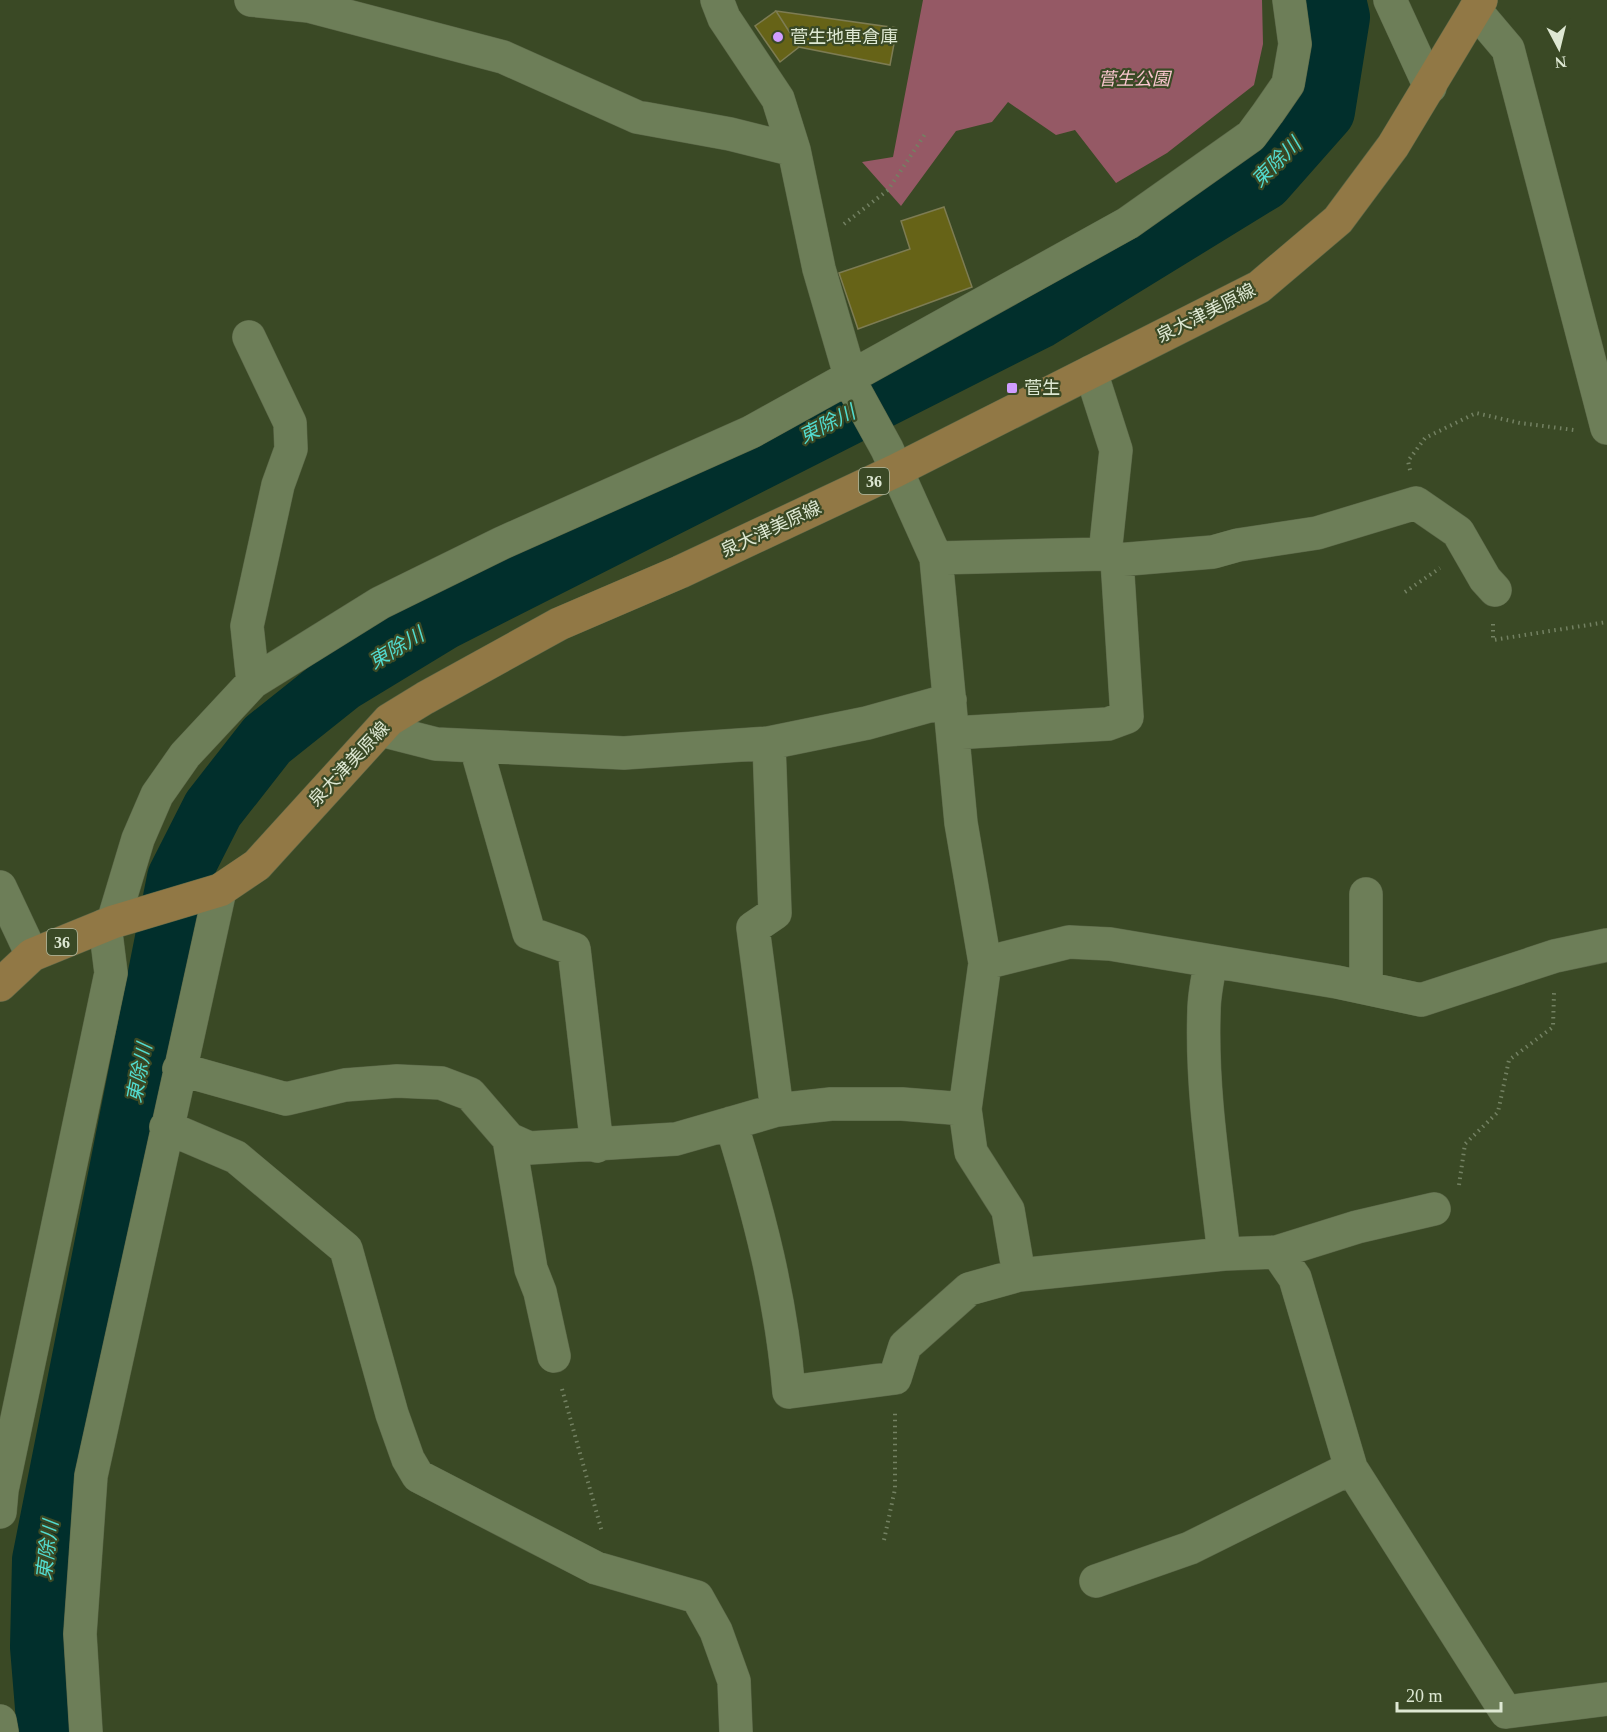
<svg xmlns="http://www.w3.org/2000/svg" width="1607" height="1732" font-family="'Times New Roman','Noto Sans JP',serif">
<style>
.green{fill:#955965}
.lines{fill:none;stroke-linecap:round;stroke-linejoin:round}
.river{stroke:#012f2c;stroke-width:62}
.building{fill:#666317;stroke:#7d7c53;stroke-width:1.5}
.minor-casing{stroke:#5a6647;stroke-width:34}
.major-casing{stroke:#5a6647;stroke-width:34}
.path{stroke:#738162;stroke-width:4;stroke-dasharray:1.5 4.5;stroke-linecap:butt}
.minor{stroke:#6d7e58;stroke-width:33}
.major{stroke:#917845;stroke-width:33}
.poi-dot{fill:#d09dff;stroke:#3a4925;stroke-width:2}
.labels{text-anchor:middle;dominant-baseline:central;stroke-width:4.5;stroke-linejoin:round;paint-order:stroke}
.shield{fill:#3a4925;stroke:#adb89f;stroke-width:1.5}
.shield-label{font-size:16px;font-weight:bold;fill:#dee8d3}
.poi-label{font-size:18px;fill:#dee8d3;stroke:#3a4925;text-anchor:start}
.park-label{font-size:18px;font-style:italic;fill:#f9c6ce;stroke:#3a4925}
.street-label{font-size:18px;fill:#dee8d3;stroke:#3a4925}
.water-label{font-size:20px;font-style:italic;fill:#52dbcf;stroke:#3a4925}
</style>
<rect width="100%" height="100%" fill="#3a4925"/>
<path class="green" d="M923,0H1262L1263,44L1254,85L1167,153L1116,183L1075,130L1056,135L1008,102L992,122L956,131L901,206L862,162L893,157Z"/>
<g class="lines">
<path class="river" d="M48,1732L41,1647L43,1560L178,878L213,809L267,740L341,681L443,619L1038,318L1263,180L1324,111L1339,17L1335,0"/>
</g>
<path class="building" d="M776,11L897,28L890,65L799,47Z
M776,11L799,47L780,62L755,26Z
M944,207L972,287L858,329L839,273L910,249L901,221Z"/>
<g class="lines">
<g class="minor-casing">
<path id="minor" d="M251,0L309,6L503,57L637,117L730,134L794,150
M717,0L724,18L778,99L794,150L819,269L854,389L887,449L936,558L961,823L985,963L965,1109L971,1152L1008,1210L1019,1275L1224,1254L1277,1252L1295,1278L1351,1468L1506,1712L1607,1699
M1390,0L1430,87
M1475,10L1508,49L1607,428
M249,337L290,423L291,449L278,485L247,626L253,682
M1091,372L1116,450L1105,554
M936,558L1105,554L1117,560L1213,552L1238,545L1317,533L1416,503L1458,532L1485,579L1495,590
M381,730L436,744L624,753L769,743L867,723L950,700
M953,733L1108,724L1127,717L1117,560
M769,743L775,913L753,928L777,1110
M476,747L529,933L574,949L597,1146
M0,887L32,955
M1366,894V988
M113,922L138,839L157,795L185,755L253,682L380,603L502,543L751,432L1128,223L1251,136L1268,113L1288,84L1295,44L1289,0
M1211,961C1208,977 1204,994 1204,1011C1201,1092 1215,1174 1224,1254
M985,963L1069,942L1110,944L1337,982L1421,1000L1555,956L1607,945
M179,1069L286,1099L345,1085L397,1081L441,1083L470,1094L509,1139L529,1148L676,1139L777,1110L831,1104H902L965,1109
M731,1123C759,1213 781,1297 789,1392L895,1378L905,1346L969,1289L1019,1275
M166,1127L236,1157L346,1249L392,1414L408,1459L418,1476L596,1568L697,1597L716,1631L734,1681L736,1732
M509,1139L531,1269L540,1292L554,1356
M1277,1252L1357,1227L1434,1209
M0,1512L2,1490L111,973L105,925
M1096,1581L1190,1548L1351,1468
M0,1721L2,1732
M86,1732L80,1634L91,1476L220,890"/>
</g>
<g class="major-casing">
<path id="major" d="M0,985L32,955L113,922L220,890L257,865L389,720L425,698L559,624L680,572L895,471L1259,287L1338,220L1393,146L1481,0"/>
</g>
<path class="path" d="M844,224L888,190L925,134
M1410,470L1408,461L1425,438L1476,413L1520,423L1574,430
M1405,592L1440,568
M1493,624V640L1607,622
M1459,1185L1465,1144L1498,1112L1509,1060L1553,1027L1554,993
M562,1389L602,1532
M884,1540L895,1489V1412"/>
<use href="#minor" class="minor"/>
<use href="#major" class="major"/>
</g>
<g class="poi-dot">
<circle cx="778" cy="37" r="6"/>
<rect x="1006" y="382" width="12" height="12" rx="3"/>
</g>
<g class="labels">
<g class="shield">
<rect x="859" y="468" width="30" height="26" rx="4.5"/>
<rect x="47" y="929" width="30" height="26" rx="4.5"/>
</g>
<g class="shield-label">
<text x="874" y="481">36</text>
<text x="62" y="942">36</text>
</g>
<g class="poi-label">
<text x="790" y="37">菅生地車倉庫</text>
<text x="1024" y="388">菅生</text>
</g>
<g class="park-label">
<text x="1134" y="79">菅生公園</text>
</g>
<g class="street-label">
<text transform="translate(1206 313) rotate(-27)">泉大津美原線</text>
<text transform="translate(771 529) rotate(-25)">泉大津美原線</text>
<text transform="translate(349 764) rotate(-47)">泉大津美原線</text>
</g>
<g class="water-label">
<text transform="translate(1276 162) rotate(-45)">東除川</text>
<text transform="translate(827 424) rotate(-27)">東除川</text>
<text transform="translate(396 648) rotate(-31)">東除川</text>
<text transform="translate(139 1073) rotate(-79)">東除川</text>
<text transform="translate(47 1550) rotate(-83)">東除川</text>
</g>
</g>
<g transform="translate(1559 48) rotate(173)" stroke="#3a4925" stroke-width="4.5" paint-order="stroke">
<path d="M0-4.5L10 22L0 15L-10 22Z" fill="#dee8d3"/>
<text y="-9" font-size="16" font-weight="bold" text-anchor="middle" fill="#dee8d3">N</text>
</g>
<path d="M1397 1702v9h104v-9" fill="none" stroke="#dee8d3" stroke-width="3"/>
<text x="1406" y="1702" font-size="18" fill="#dee8d3" stroke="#3a4925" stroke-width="4.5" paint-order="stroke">20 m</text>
</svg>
